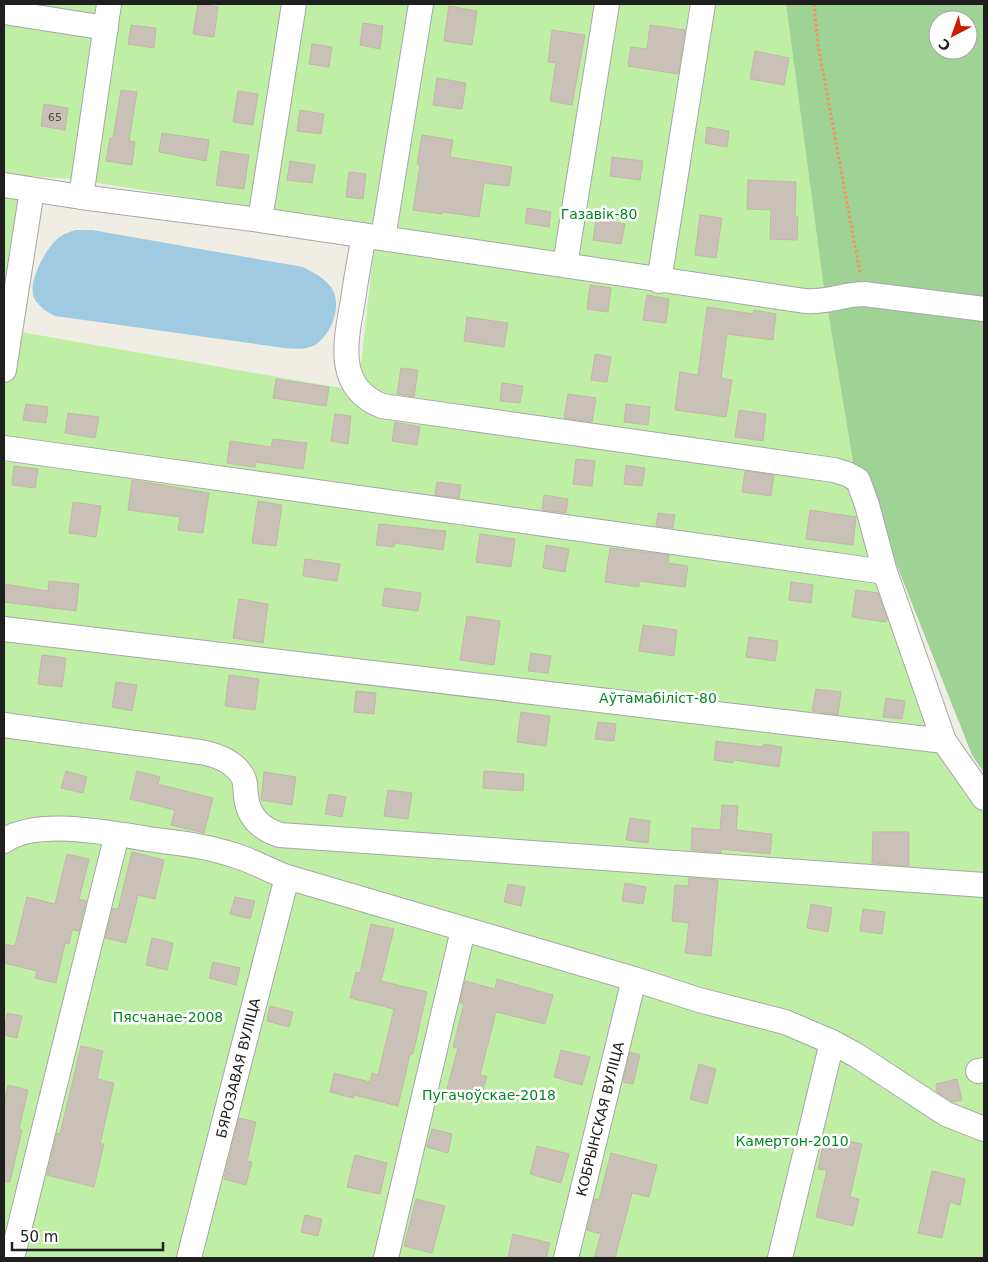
<svg xmlns="http://www.w3.org/2000/svg" width="988" height="1262" font-family="'DejaVu Sans',sans-serif">
<style>
.grass{fill:#bfefa5}
.forest{fill:#9ed395;fill-rule:evenodd}
.water{fill:#a0cae2}
.building{fill:#c9c1b7;stroke:#c3b7a5}
.lines{fill:none;stroke-linecap:round;stroke-linejoin:round}
.minor-casing{stroke:#a6a6a6;stroke-width:26}
.path{stroke:#ff8c66;stroke-width:3;stroke-dasharray:2.5 2.5;stroke-linecap:butt}
.minor{stroke:#fff;stroke-width:24}
.labels{text-anchor:middle;dominant-baseline:central;stroke-width:5;stroke-linejoin:round;paint-order:stroke}
.number-label{font-size:11px;fill:#4a4845}
.park-label{font-size:14px;fill:#028720;stroke:#fff}
.street-label{font-size:14px;fill:#1f1f1f;stroke:#fff}
</style>
<rect width="100%" height="100%" fill="#f0eee4"/>
<path class="grass" d="M4,4H786L823,282L853,462L962,757L984,788V1258H4V329L358,391L376,228L73,179L29,176L4,327Z"/>
<path class="forest" d="M786,4H984V773L972,755L888,543L853,462L823,282ZM938,20H968V50H938Z"/>
<path class="water" d="M75,230H92L303,267C313,272 324,278 331,287C343,304 332,334 315,345C306,350 294,349 284,348L55,316C47,312 39,307 34,298C27,282 47,245 61,236C65,233 71,232 75,230Z"/>
<path class="building" d="M198,4L218,7L214,37L193,34Z
M449,6L477,11L472,45L444,41Z
M363,23L383,26L380,49L360,45Z
M131,25L156,28L154,48L128,44Z
M650,25L685,30L678,74L628,66L631,47L647,49Z
M552,30L585,35L572,105L550,101L556,63L548,62Z
M312,44L332,47L329,67L309,64Z
M755,51L789,58L784,85L750,79Z
M437,78L466,83L462,109L433,105Z
M121,90L137,92L129,141L135,142L132,165L106,161L110,138H113Z
M238,91L258,94L253,125L233,122Z
M44,104L68,108L65,130L41,126Z
M300,110L324,114L321,134L297,131Z
M707,127L729,131L727,147L705,143Z
M162,133L209,140L206,161L159,152Z
M422,135L453,140L450,157L512,167L509,186L484,183L479,217L442,212V214L413,210L420,165L417,164Z
M221,151L249,155L244,189L216,185Z
M612,157L643,161L640,180L610,176Z
M290,161L315,165L312,183L287,180Z
M349,172L366,174L363,199L346,197Z
M748,180L796,182L795,217H798L797,240L770,239L771,210L747,209Z
M527,208L551,212L549,227L525,223Z
M700,215L722,218L716,258L695,255Z
M596,219L625,224L621,244L593,240Z
M590,285L611,288L608,312L587,309Z
M647,295L669,299L666,323L643,320Z
M707,307L754,314V310L776,314L773,340L727,334L721,378L732,380L726,417L675,410L680,372L698,375Z
M467,317L508,323L504,347L464,341Z
M595,354L611,357L607,382L591,380Z
M401,368L418,370L414,397L397,394Z
M276,379L329,387L326,406L273,398Z
M502,383L523,386L520,403L500,401Z
M568,394L596,398L592,422L564,418Z
M26,404L48,407L46,423L23,420Z
M626,404L650,407L648,425L624,422Z
M739,410L766,414L763,441L735,437Z
M68,413L99,417L95,438L65,433Z
M335,414L351,416L348,444L331,441Z
M395,422L420,427L417,445L392,441Z
M273,439L307,443L303,469L256,462L255,467L227,463L230,441L271,447Z
M576,459L595,461L592,486L573,484Z
M626,465L645,468L642,486L624,484Z
M14,466L38,469L35,488L12,485Z
M745,471L774,475L771,496L742,492Z
M132,480L209,493L203,533L178,530L180,517L128,510Z
M437,482L461,485L459,498L435,495Z
M544,495L568,499L566,513L542,510Z
M258,501L282,505L276,546L252,543Z
M73,502L101,506L96,537L69,533Z
M810,510L856,517L853,545L806,539Z
M658,513L675,515L673,528L656,526Z
M379,524L446,531L443,550L395,543L394,547L376,545Z
M480,534L515,539L511,567L476,562Z
M546,545L569,549L565,572L543,568Z
M610,548L669,555L668,563L688,566L685,587L639,581V587L605,582Z
M305,559L340,564L337,581L303,576Z
M49,581L79,584L76,611L4,602V584L48,591Z
M791,582L813,585L811,603L789,600Z
M385,588L421,593L418,611L382,606Z
M856,590L878,593L887,618L886,622L852,617Z
M239,599L268,604L263,643L233,638Z
M467,616L500,621L494,665L460,660Z
M643,625L677,630L674,656L639,651Z
M749,637L778,641L775,661L746,657Z
M531,653L551,656L548,673L528,671Z
M42,655L66,658L62,687L38,684Z
M229,675L259,679L255,710L225,706Z
M116,682L137,685L132,711L112,707Z
M816,689L841,692L838,715L812,711Z
M356,691L376,693L374,714L354,712Z
M886,698L905,701L902,719L883,717Z
M521,712L550,716L546,746L517,742Z
M598,722L616,724L614,741L595,739Z
M716,741L763,747L764,744L782,747L779,767L733,760V763L714,760Z
M66,771L87,777L83,793L61,788Z
M137,771L160,777L158,784L213,798L204,833L171,825L175,810L130,799Z
M484,771L524,774L523,791L483,788Z
M264,772L296,777L292,805L261,800Z
M388,790L412,793L408,819L384,816Z
M329,794L346,797L342,817L325,814Z
M722,805L738,806L736,830L772,834L770,854L721,849V853L691,850L692,828L720,830Z
M630,818L650,821L648,843L626,840Z
M873,832H909V866L872,863Z
M132,852L164,860L155,899L138,895L126,943L105,938L113,908L118,909Z
M67,854L89,859L79,899L86,901L79,931L72,930L69,944L65,943L56,983L35,978L37,971L4,963V944L15,946L27,897L55,904Z
M689,878L718,880L711,956L685,953L689,923L672,921L675,885L688,886Z
M625,883L646,887L643,904L622,901Z
M508,884L525,887L521,906L504,902Z
M235,897L255,901L250,919L230,914Z
M811,904L832,908L828,932L807,928Z
M863,909L885,912L882,934L860,931Z
M371,924L394,929L381,981L427,992L413,1054H410L398,1106L354,1095L353,1098L330,1092L334,1073L370,1082L372,1073L378,1075L394,1009L350,998L356,972L360,973Z
M152,938L173,943L167,970L146,965Z
M213,962L240,968L236,985L209,978Z
M497,979L553,995L545,1024L496,1012L480,1075L487,1076L479,1105L445,1096L458,1048L453,1047L464,1004L460,1003L465,981L495,989Z
M270,1006L293,1012L289,1027L267,1021Z
M7,1013L22,1016L17,1038L4,1035Z
M81,1046L103,1051L97,1079L114,1083L100,1144H104L94,1187L47,1175L57,1133L60,1134Z
M561,1050L590,1057L582,1085L554,1077Z
M630,1052L640,1055L633,1084L623,1082Z
M699,1064L716,1069L707,1104L690,1099Z
M957,1079L962,1100L953,1102L937,1092L936,1084Z
M8,1085L28,1090L19,1129L22,1130L10,1182H4V1104Z
M239,1118L256,1122L247,1161L252,1162L246,1185L224,1179Z
M432,1129L452,1134L448,1153L427,1147Z
M825,1136L862,1144L850,1197L859,1199L853,1226L816,1217L827,1170L818,1169Z
M537,1146L569,1154L561,1183L530,1174Z
M611,1153L657,1165L649,1197L632,1193L615,1258H594L601,1234L587,1230L595,1199L599,1200Z
M355,1155L387,1163L380,1194L347,1187Z
M932,1171L965,1179L960,1205L950,1202L942,1238L918,1233Z
M416,1199L445,1206L432,1253L404,1246Z
M305,1215L322,1219L318,1236L301,1232Z
M513,1234L550,1243L546,1258H508Z"/>
<g class="lines">
<g class="minor-casing">
<path id="minor" d="M4,12L106,28
M4,185L81,197L260,220L805,301C825,303 844,294 864,294L984,309
M81,197L109,4
M260,220L294,4
M364,235C360,257 356,278 353,300C346,340 334,387 382,406L834,470L847,474L858,480L867,505L885,572L944,741L984,798
M383,238L421,4
M565,265L607,4
M659,281L703,4
M4,370L32,190
M4,448L885,572
M4,629L944,741
M4,725L200,752C218,755 234,761 243,777C246,783 245,790 246,796C248,817 261,829 280,835L984,885
M4,841C37,817 116,834 155,840C180,843 205,846 230,854C250,859 268,870 287,877L634,979L699,1000L785,1022L832,1042L856,1055L946,1114L984,1129
M978,1071L984,1070
M12,1258L117,834
M189,1258L287,877
M386,1258L463,930
M566,1258L634,979
M780,1258L832,1042"/>
</g>
<path class="path" d="M814,4L818,45L860,273"/>
<use href="#minor" class="minor"/>
</g>
<g class="labels">
<g class="number-label">
<text x="55" y="117">65</text>
</g>
<g class="park-label">
<text x="599" y="214">Газавік-80</text>
<text x="658" y="698">Аўтамабіліст-80</text>
<text x="168" y="1017">Пясчанае-2008</text>
<text x="489" y="1095">Пугачоўскае-2018</text>
<text x="792" y="1141">Камертон-2010</text>
</g>
<g class="street-label">
<text transform="translate(238 1068) rotate(-76)">БЯРОЗАВАЯ ВУЛІЦА</text>
<text transform="translate(600 1119) rotate(-76)">КОБРЫНСКАЯ ВУЛІЦА</text>
</g>
</g>
<rect width="988" height="1262" fill="none" stroke="#1f1f1f" stroke-width="10"/>
<g transform="translate(953 35) rotate(221)"><circle r="24" fill="#ffffff" stroke="#a5a5a5"/>
<path d="M0-4L9 19L0 12L-9 19Z" fill="#cd1d00"/>
<text y="-8" font-size="14" font-weight="bold" text-anchor="middle" fill="#1f1f1f">С</text>
</g>
<path d="M12 1242v8h151v-8" fill="none" stroke="#1f1f1f" stroke-width="2.5"/>
<text x="20" y="1242" font-size="15" fill="#1f1f1f" stroke="#ffffff" stroke-width="4" paint-order="stroke">50 m</text>
</svg>
